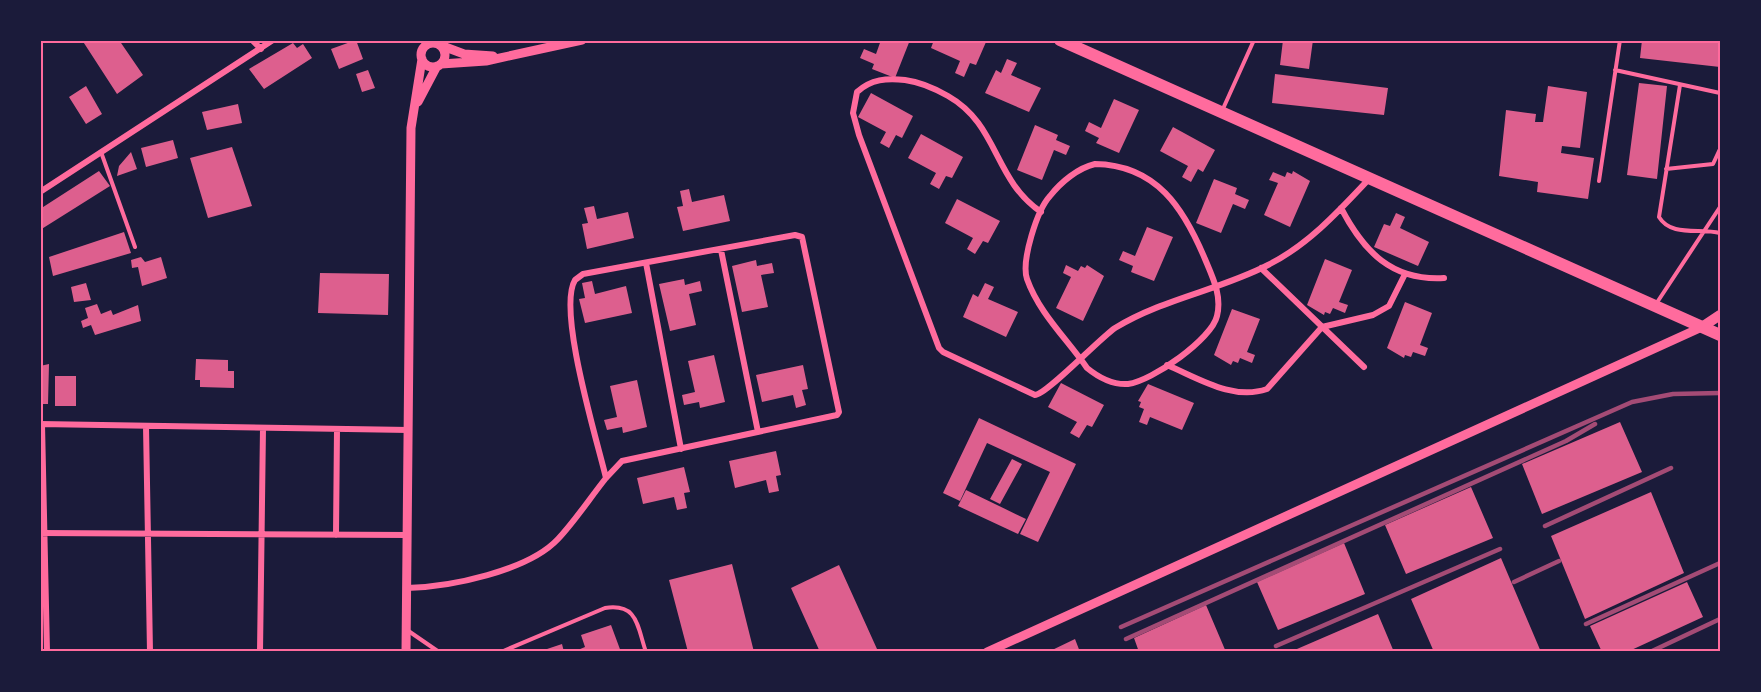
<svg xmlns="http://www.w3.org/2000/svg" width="1761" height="692" font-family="'Nunito Sans',sans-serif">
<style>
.building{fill:#dd5f8e}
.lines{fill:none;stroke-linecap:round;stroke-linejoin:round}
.service{stroke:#ff6b9d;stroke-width:4}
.minor{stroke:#ff6b9d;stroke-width:6}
.tertiary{stroke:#ff6b9d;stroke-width:9}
.secondary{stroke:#ff6b9d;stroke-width:10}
.primary{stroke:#ff6b9d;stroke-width:12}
.rail{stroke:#a44b75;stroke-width:4.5}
.neatline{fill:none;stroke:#ff6b9d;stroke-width:2}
</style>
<rect width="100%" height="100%" fill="#1b1b3a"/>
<path class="building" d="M82,40H119L143,75L117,94Z
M356,40L363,59L339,69L331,49Z
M881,40H910L895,78L872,69L874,64L860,58L864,49L876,54Z
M934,40H982L986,42L976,65L970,63L964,77L955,73L960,61L931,48Z
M1283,40H1313L1309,69L1280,65Z
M1642,40H1720V67L1640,58Z
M293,43L297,48L303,44L312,58L264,89L249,69Z
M1007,59L1017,63L1011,75L1041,88L1029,112L985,93L996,70L1001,73Z
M368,70L375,88L362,92L356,74Z
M1275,74L1388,88L1384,115L1272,103Z
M1639,83L1667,86L1657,179L1627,175Z
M86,86L102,114L86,124L69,97Z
M1548,86L1587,92L1580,148L1562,146L1561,153L1594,158L1588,199L1537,192L1538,182L1499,176L1506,110L1536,114L1535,122H1543Z
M871,93L913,116L902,138L896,135L889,148L880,143L886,132L858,117Z
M1114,99L1139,110L1119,153L1096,143L1099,138L1085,131L1089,122L1101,128Z
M238,104L242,123L207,130L202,112Z
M1035,125L1058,135L1056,140L1070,146L1066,155L1054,150L1042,180L1017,170Z
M1173,127L1215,150L1203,172L1198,169L1191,182L1182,177L1188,166L1160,151Z
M921,134L963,157L952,178L946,176L939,189L930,184L936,173L908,158Z
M173,140L178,158L146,167L141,148Z
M232,147L252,206L208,218L190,158Z
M131,152L137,169L117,176L119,166Z
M99,171L110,186L40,230V209Z
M1293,171L1310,181L1290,227L1264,215L1278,183L1269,180L1273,172L1285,177L1287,172L1292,174Z
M1214,179L1237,188L1235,194L1249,200L1245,209L1233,204L1221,233L1196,223Z
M689,189L692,202L724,195L730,221L683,231L677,207L683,206L680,191Z
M957,199L1000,221L988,243L983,241L975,254L967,249L973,238L945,223Z
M594,206L597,219L628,212L634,238L587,249L582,224L588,223L584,208Z
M1396,213L1405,217L1400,228L1429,242L1418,266L1374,247L1384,224L1390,226Z
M1147,227L1173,237L1154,281L1131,272L1133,266L1119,260L1123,251L1135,256Z
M124,232L131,253L53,276L49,257Z
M141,257L145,262L161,257L167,278L142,286L138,267L132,268L131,260Z
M1325,259L1352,270L1339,302L1348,305L1345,313L1333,308L1330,314L1325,312L1324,315L1307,305Z
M756,260L757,266L772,263L774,273L761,275L768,307L742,312L732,266Z
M1066,265L1078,271L1081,266L1085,268L1087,265L1104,276L1083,321L1056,308L1071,277L1063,273Z
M320,273L389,274L388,315L318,313Z
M684,279L685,285L700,281L702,291L689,294L696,325L670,331L659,284Z
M592,281L595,294L626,286L632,313L585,323L579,299L585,298L582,283Z
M86,283L91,300L74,302L71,287Z
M985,283L994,287L988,299L1018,312L1006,337L963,317L973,294L978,297Z
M1405,302L1432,313L1420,345L1428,348L1425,356L1413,352L1411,357L1405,355L1404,358L1387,348Z
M97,304L101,314L111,310L113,315L138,305L141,321L95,335L91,325L83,328L81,321L88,318L85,308Z
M1232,309L1260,319L1247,352L1255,355L1252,363L1240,358L1238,363L1233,361L1231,365L1214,355Z
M714,355L725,402L700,408L699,402L684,405L682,395L695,392L688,361Z
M196,359L228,360V371H234V388L200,387V380H195Z
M49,364L48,404H40V366Z
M803,365L808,389L802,390L806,405L796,408L793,395L762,402L756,375Z
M55,376H76V406H55Z
M637,380L647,427L623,433L622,427L607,430L604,420L617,417L610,386Z
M1061,383L1104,405L1092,427L1087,425L1079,438L1070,433L1077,422L1048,407Z
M1148,384L1194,403L1182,430L1150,417L1147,425L1139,422L1144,409L1139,407L1141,402L1138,401Z
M979,418L1076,464L1038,542L1020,534L1050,472L987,443L960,501L943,493Z
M1620,422L1642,472L1542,514L1522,464Z
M776,451L781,475L776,476L779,491L769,493L766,480L735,488L729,461Z
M1012,459L1022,464L1000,504L990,499Z
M684,467L690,492L684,493L687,508L677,510L674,497L643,504L637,478Z
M1471,487L1493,538L1406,574L1385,525Z
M966,490L1026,519L1018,534L958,506Z
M1651,492L1684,573L1585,619L1551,536Z
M1344,543L1365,594L1278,630L1257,582Z
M1501,558L1541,652H1434L1411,599Z
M732,564L754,652H688L669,580Z
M839,565L877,649L871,652H820L791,588Z
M1687,582L1703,617L1627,652H1602L1590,626Z
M1206,605L1226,652H1139L1134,638Z
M1378,614L1394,652H1290Z
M611,625L621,652H573L585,647L581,635Z
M1075,639L1080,652H1048Z
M562,644L564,652H541V651Z"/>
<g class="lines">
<path class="service" d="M1615,70L1720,93
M1680,85L1659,217C1671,237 1699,228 1720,233
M1222,111L1254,40
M101,152L135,247
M1666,169L1713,164L1720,149
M1599,181L1620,40
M1656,304L1720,207
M407,630L439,652
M501,652L605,608C638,603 637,626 646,652"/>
<path class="minor" d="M252,40L261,49
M1095,164C1157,165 1184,209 1205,259C1213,278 1222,296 1217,316C1212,339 1152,381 1128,384C1113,385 1098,377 1087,368C1067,339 1039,313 1027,279C1021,261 1037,210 1050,196C1061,182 1078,168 1095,164Z
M40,192L273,40
M1341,208C1364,252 1392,281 1444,278
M1041,212C993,179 999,125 948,96C934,88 920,82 905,80C887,78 871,79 857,92L853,113L859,135L939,348L943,352L1035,395C1046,395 1099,339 1115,328C1162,299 1220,290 1268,265C1308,245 1339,211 1369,179
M721,250L758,432
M646,263L681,449
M1261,268L1364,367
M1167,365C1198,378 1233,401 1267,389L1322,327L1373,315L1389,306L1405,274
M40,424L409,430
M42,424L47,652
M146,426L150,652
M40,533L408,535
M336,535L337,429
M407,588C450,587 528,571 558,539C575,521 590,498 606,478L622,461L837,415L839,412L802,237L795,235L583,274L575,280C557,310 597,440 606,478
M260,652L263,428"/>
<path class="tertiary" d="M421 55a12 12 0 1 1 24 0a12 12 0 1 1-24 0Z
M440,45L464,54L493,56
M441,64L486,61L582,40
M418,102L437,66
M406,652L411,128L422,59
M987,652L1702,327"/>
<path class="secondary" d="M1702,327L1720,315"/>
<path class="primary" d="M1060,40L1720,335"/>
<path class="rail" d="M1545,526L1671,468
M1514,582L1559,561
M1586,624L1720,563
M1121,627L1632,402L1673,394L1720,393
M1126,639L1566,441L1595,424
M1276,646L1500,549
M1650,652L1720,619"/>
</g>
<rect width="1761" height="692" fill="none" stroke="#1b1b3a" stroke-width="84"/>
<rect x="42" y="42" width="1677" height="608" class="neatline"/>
</svg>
